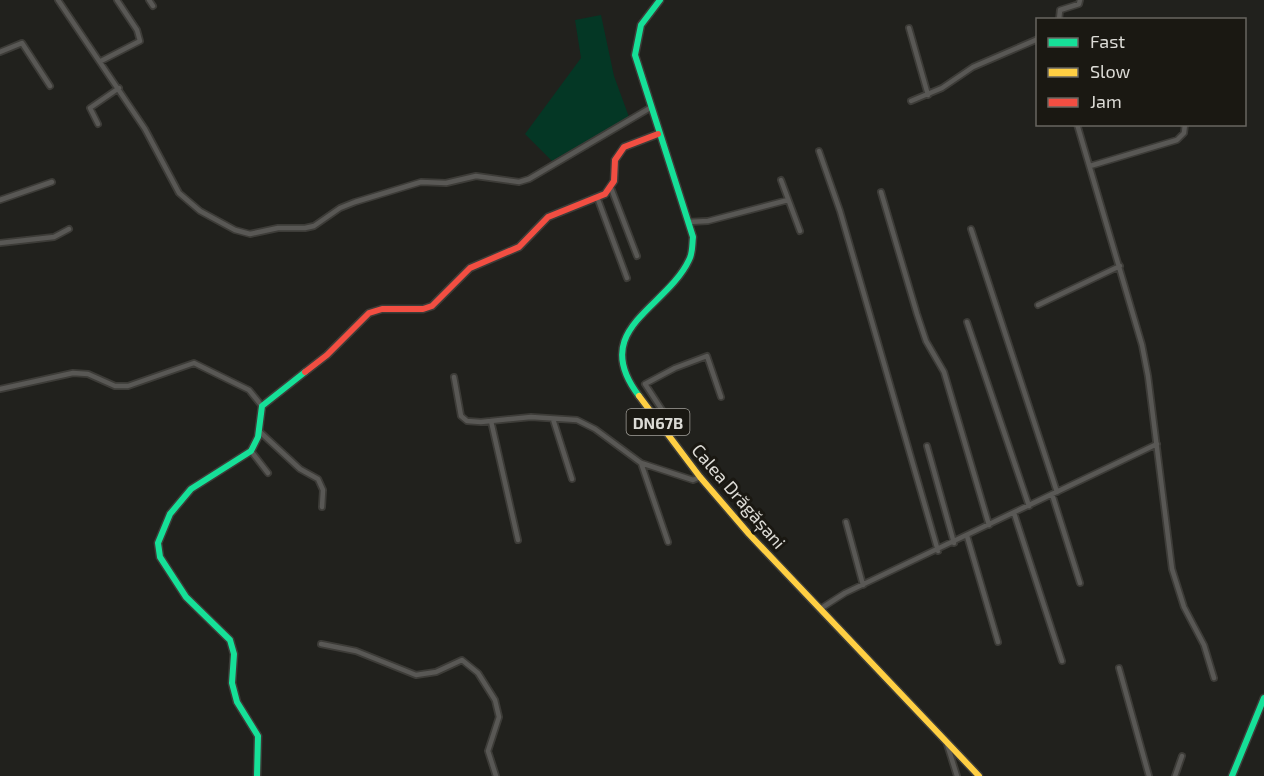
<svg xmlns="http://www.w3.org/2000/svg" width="1264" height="776" font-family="'Exo 2',sans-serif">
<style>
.green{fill:#043725}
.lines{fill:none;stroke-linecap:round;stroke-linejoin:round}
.street-casing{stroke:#3d3c38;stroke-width:8}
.fast-casing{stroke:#3d3c38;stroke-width:9}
.slow-casing{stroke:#3d3c38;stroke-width:9}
.jam-casing{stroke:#3d3c38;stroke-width:9}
.street{stroke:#595855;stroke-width:4.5}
.fast{stroke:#16e098;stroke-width:6}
.slow{stroke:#ffcf43;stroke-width:6}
.jam{stroke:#f24e42;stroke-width:6}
.labels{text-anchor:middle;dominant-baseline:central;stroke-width:6;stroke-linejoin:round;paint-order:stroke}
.shield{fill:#1a1812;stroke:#a2a09b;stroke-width:1.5}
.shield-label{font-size:16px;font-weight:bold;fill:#dcdbd6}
.street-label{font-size:18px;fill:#dcdbd6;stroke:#1a1812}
</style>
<rect width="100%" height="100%" fill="#21211d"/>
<path class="green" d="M601,15L614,76L629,117L552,161L525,134L581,58L575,20Z"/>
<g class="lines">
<g class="street-casing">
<path id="street" d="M58,0L145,129L179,193L200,211L235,230L250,234L278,228H305L314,226L340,208L355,202L421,182L446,183L476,176L519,182L529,179L650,108
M149,0L153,6
M1059,20L1060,10L1079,4L1080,0
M909,28L928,95
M0,52L22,43L50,86
M101,61L140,41L137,30L117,0
M911,101L942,88L973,67L1038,39
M98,124L90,108L119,88
M1077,124L1142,345L1148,376L1172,569L1184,607L1204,645L1214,678
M819,151L840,211L938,551
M1090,166L1177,140L1184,133L1185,124
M781,180L800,231
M611,188L637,256
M881,192L917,314L926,341L944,372L989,525
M597,197L627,278
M0,200L52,182
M688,222L708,221L788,200
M971,229L1057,492
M0,243L54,237L69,229
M1038,305L1120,266
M967,322L1029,506
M454,377L461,416L467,421L481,422L531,417L577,420L595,429L641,463L693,480L700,477
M0,389L73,373L88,374L115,386H128L194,363L249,390L262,406
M553,419L572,479
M491,421L518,540
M659,424L666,416L645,384L675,368L707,356L721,397
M259,431L300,469L318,479L323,490L322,507
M927,446L954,543
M251,451L268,473
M641,463L668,542
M1052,494L1080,583
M1014,513L1062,661
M846,522L863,585
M967,536L998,642
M820,609L845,593L1157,444
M321,644L356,651L416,675L436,672L462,660L478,673L495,700L499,717L488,751L496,776
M1119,668L1149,776
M947,744L957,776
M1175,776L1182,756"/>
</g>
<g class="fast-casing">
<path id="fast" d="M639,396C588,329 666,309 689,260C693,253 692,244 693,237L635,55L641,25L660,0
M257,776L258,736L237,702L232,683L234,654L230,640L186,597L160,557L158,543L170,514L191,489L251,451L258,437L262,406L305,372
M1232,776L1264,698"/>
</g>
<g class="slow-casing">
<path id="slow" d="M639,396L700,477L749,534L979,776"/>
</g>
<g class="jam-casing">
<path id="jam" d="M305,372L327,355L369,313L382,309H423L432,306L470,268L519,247L548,217L605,194L614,181L615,160L624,147L658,134"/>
</g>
<use href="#street" class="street"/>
<use href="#fast" class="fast"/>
<use href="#slow" class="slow"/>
<use href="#jam" class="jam"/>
</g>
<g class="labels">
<rect class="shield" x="626.5" y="409" width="63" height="26" rx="4.5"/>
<g class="shield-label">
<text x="658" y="422">DN67B</text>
</g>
<g class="street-label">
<text transform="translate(739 496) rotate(49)">Calea Drăgășani</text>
</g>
</g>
<rect x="1036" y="18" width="210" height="108" fill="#1a1812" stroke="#686660" stroke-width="1.5"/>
<rect x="1048" y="38" width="30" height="9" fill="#16e098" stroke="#686660" stroke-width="1.5"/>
<text x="1090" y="48" font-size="18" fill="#dcdbd6">Fast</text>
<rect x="1048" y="68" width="30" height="9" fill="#ffcf43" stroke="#686660" stroke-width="1.5"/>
<text x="1090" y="78" font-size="18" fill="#dcdbd6">Slow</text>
<rect x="1048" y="98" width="30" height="9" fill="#f24e42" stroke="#686660" stroke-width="1.5"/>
<text x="1090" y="108" font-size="18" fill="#dcdbd6">Jam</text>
</svg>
